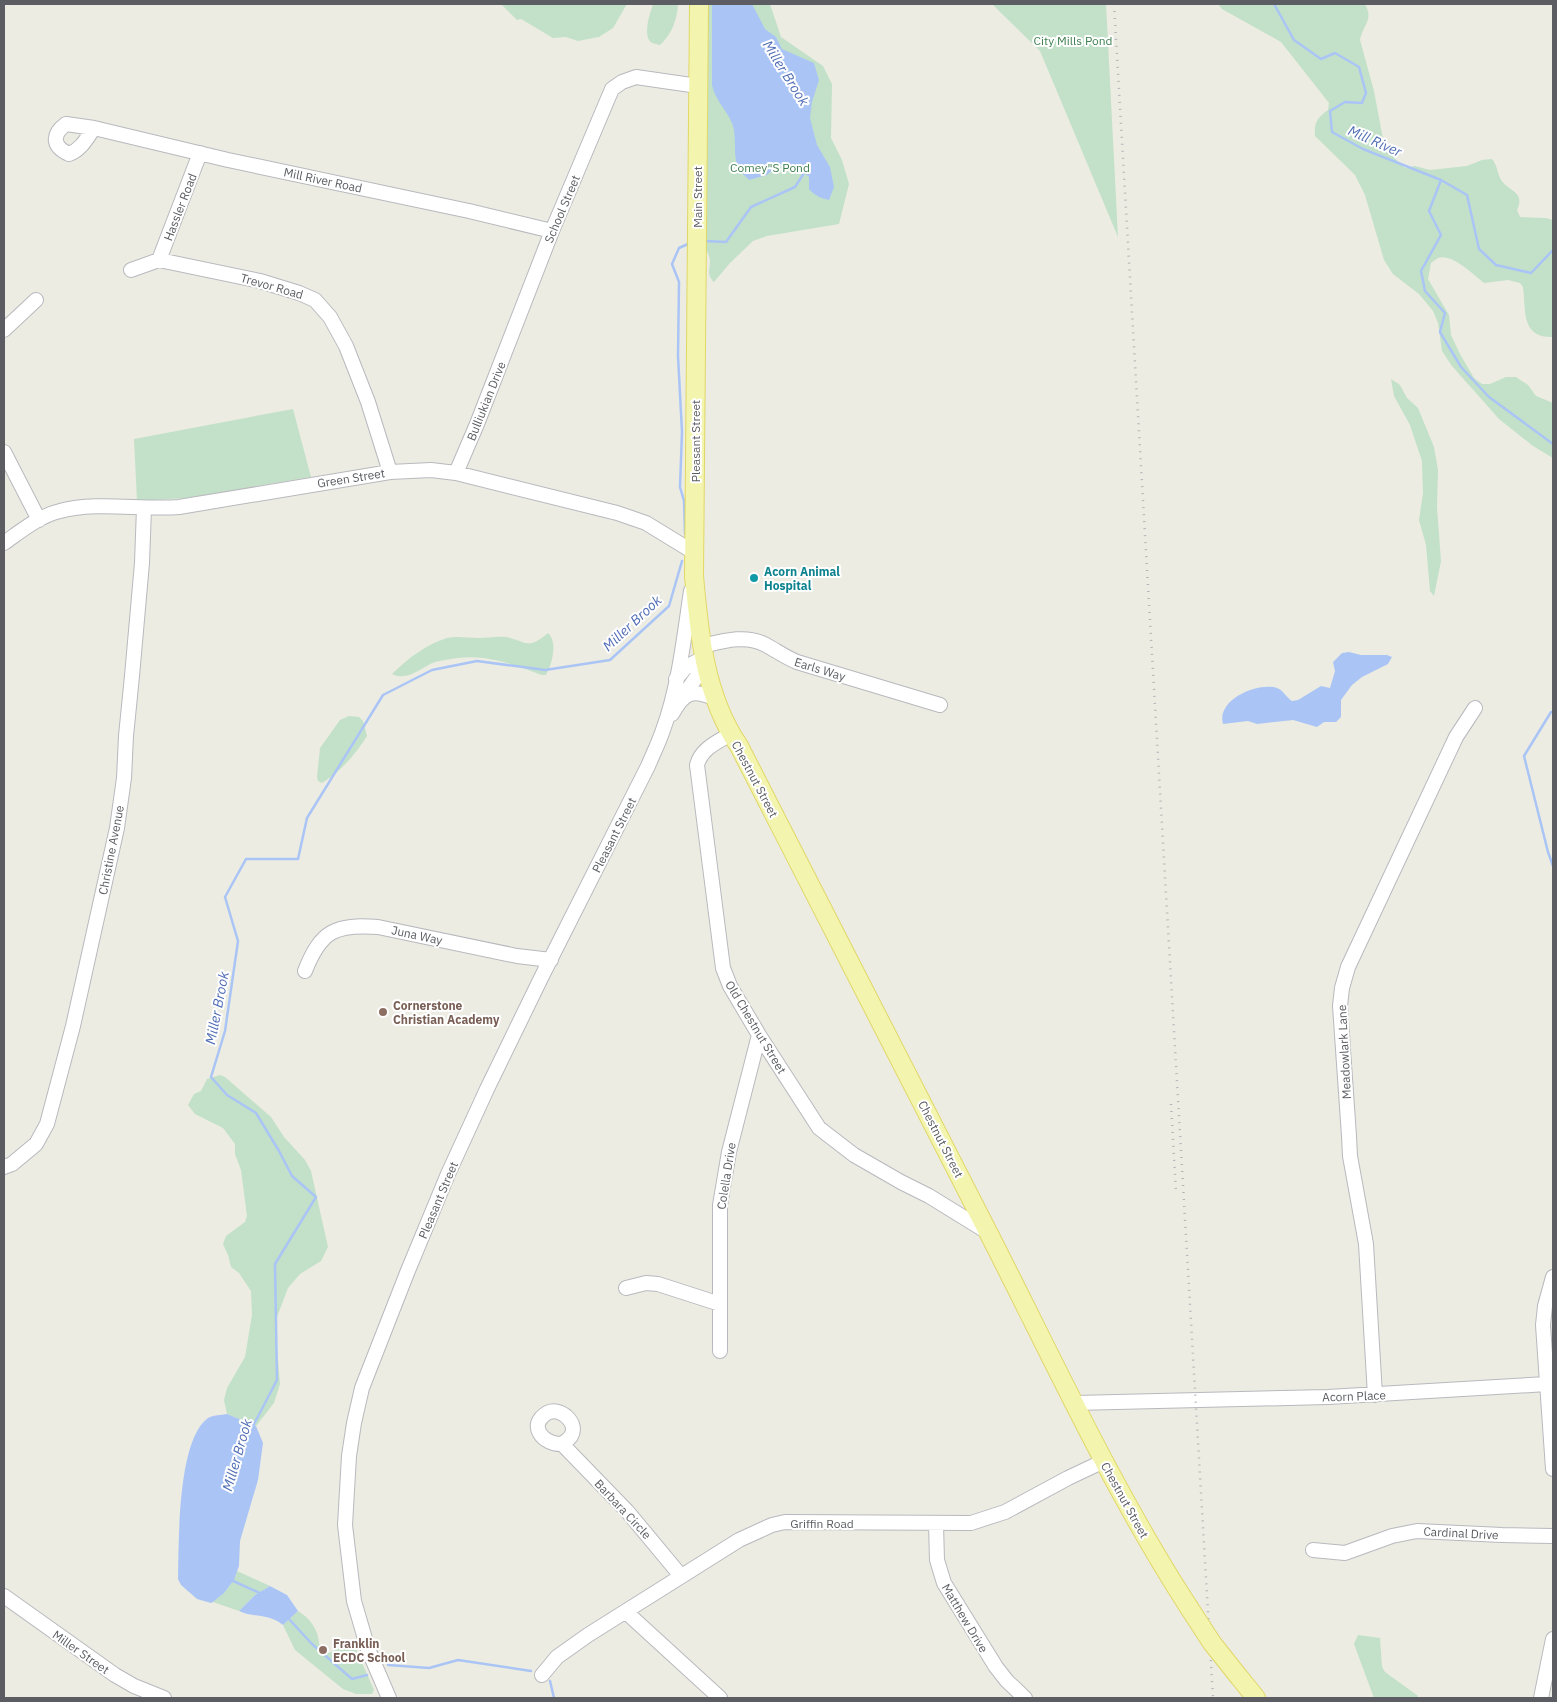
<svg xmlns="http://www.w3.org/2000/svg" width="1557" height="1702" font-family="'IBM Plex Sans',sans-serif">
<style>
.green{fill:#c2e1c8}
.water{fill:#aac5f5}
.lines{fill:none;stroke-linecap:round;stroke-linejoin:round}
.stream{stroke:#aac5f5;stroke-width:2.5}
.minor-casing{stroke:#b8b9be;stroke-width:16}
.major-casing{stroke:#e1d767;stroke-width:20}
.minor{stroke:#fff;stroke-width:14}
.major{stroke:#f3f5ae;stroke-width:18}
.rail{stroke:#b3b4b4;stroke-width:2.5;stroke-dasharray:1 6;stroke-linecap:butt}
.major-bridge-casing{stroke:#e1d767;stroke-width:20;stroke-linecap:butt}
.major-bridge{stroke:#f3f5ae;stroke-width:18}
.culture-dot{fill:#0f9aa8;stroke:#fff;stroke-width:2}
.education-dot{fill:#8d6e63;stroke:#fff;stroke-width:2}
.labels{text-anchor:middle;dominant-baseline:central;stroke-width:4;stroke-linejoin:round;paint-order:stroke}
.park-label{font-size:12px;fill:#3e7e4e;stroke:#fff}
.street-label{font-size:12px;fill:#5b5d62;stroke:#fff}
.culture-label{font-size:12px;font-weight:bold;fill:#0d838f;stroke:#fff;text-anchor:start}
.education-label{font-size:12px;font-weight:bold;fill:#785e54;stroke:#fff;text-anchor:start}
.water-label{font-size:14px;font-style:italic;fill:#506db5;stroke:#fff}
</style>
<rect width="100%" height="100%" fill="#ecece3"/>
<path class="green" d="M501,4H627L613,28L599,37L578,41L566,37L553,38L521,19L517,20Z
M653,4H678C677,20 672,34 660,45C657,44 651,44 649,40C644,31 650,13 653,4Z
M705,4H770L781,37L823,66L832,84L831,138L842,160L849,184L839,224L767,236L753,241L730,263L714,282C706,274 710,270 710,261C710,257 707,251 705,248Z
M992,4H1106L1118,237L1040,51Z
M1218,4H1365C1374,21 1363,24 1360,40L1374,91L1383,139L1388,152L1405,168L1415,166L1430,170L1467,166L1482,160L1492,159C1497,165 1497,171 1500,178C1507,192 1526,190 1517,210L1520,217L1546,218L1553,220V337C1521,338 1526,311 1523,287L1520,283L1508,280L1484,283C1474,275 1452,253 1438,258C1436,259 1434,261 1431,263L1428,279L1449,315L1451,335L1460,354L1474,378L1482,384H1490L1506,377H1516L1528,385L1536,396L1553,403V458L1533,446L1499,419L1452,366L1442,351L1438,323L1433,311L1419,294L1393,274L1384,260L1365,195L1355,175L1315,136C1314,123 1317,118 1328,110L1329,103L1281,42L1222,9Z
M1391,379L1400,385L1407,398L1418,408L1434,447L1438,470L1437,507L1441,561L1434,596L1430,591L1426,545L1419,520L1423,493L1422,461L1410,425L1394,396Z
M293,409L311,477L186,498L137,501L134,439Z
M548,633C558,642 552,664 546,675H542C514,665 488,654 458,658C451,659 442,660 435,662C421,667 408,682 392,674C407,659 427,644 447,638C457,636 468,638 478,638C487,638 497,636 506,637C528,641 526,651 548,633Z
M349,716L359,717L363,721L367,736C355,755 341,771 322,783L318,781L317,777L320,748L340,720Z
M220,1075L225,1077L271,1117L284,1137L305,1160L311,1171L328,1247L321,1261L300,1274L288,1288L277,1317L276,1335L280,1384L274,1403L256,1426L227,1414L224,1400L227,1388L245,1357L252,1315L251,1291L239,1273L231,1267L228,1255L223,1244L226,1236L245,1222L247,1216L241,1170L235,1154V1144L223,1128L195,1114L188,1105L194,1094L201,1091L207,1079Z
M237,1571L270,1586L255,1595L239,1611L213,1602C224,1593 233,1585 237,1571Z
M298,1611C310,1618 319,1631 319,1644L329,1653L339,1648L350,1645L355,1647L374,1690L372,1694H356L343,1689L295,1650L283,1625Z
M1358,1635L1380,1638L1382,1667L1385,1672L1418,1696L1417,1698H1374L1354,1644Z"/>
<path class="water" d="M712,4H752L765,29L776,37L782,49L814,63L819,80L812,102L810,118L817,145L830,167L834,187L829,200C821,198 815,196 809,189V177C800,168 791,166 778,165L767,175L749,180C747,177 743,175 741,172C731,159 738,138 732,123C726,109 715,100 712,85Z
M1349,652L1361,655H1387L1392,657L1388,664L1362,677L1352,685L1341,700V717L1336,722H1324L1317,727L1293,720L1257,724L1248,721L1223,724C1216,699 1259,682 1277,688C1283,690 1286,697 1292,701L1298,700L1321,686L1330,688L1335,671L1333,662L1342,653Z
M227,1414L256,1426L263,1443L258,1480L240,1541L239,1566L234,1580L224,1593L213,1602L211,1603L197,1599L181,1585L178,1579C179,1543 177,1440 208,1418C213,1415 221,1415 227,1414Z
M270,1586L287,1595L298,1611L283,1625C268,1613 254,1618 239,1611L255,1595Z"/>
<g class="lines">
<path class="stream" d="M1274,4L1294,40L1321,59L1335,53L1359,67L1366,93L1362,103L1345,102L1330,111L1332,132L1363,149L1441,180L1467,195L1479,249L1496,265L1531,273L1553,250
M1441,180L1429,211L1441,235L1421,271L1425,291L1445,313L1440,332L1461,367L1489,397L1553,444
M704,241L726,242L751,207L795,187L806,170
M685,534L684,501L680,487L682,432L678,356L679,282L672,264L679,248L688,244
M1553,712H1551L1524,756L1548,852L1553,866
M253,1426L277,1380L275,1264L316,1197L292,1176L279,1151L256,1113L227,1095L211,1077L225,1031L238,941L225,897L246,859H298L307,818L383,695L432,670L477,661L545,670L610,660L669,606L682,561
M231,1580L262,1594
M288,1618L312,1644L352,1679L367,1675
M388,1665L429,1668L458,1660L531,1671
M550,1681L554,1698"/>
<g class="minor-casing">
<path id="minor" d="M94,128C87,138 81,150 69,154C53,147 51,135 66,124L94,128L228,160L469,211L552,231
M159,260L200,153
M131,270L159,260L260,281L299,293L315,300L330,317L346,346L368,402L390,472
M4,330L36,300
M4,452L39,520
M456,473L477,424L552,231L612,89L622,82L636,77L698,86
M4,543C21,531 39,516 60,511C97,501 140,510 179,507L390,472L431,470L456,473L617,513L646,523L695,553
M703,646C723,641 746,634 766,645C777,651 785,657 797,662L940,705
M676,679L686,667L705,657
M681,699L698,675L707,668
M672,714C685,691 692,689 716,699
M731,734C717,742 701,749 697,765L723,968L730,986L759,1035L819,1128L854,1155L901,1182L929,1196L989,1233
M305,971C321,930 336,924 378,927L517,956L551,960
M4,1167L12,1164L36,1144L47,1124L73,1026L117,828L124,778L126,736L132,676L142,563L144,508
M1553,1277L1545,1306L1543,1325L1553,1469
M626,1288L646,1283L658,1284L720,1304
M720,1351V1205L729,1152L759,1035
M1375,1395L1366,1244L1350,1156L1349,1136L1340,1006L1342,988L1348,967L1456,737L1475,708
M1075,1403L1328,1397L1547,1384
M562,1444C565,1442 569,1439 571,1436C579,1423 560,1406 547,1413C527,1425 543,1445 562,1444L627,1511L681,1576
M936,1524L937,1560L944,1583L996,1667L1007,1681L1025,1698
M1313,1550L1345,1553L1392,1536L1417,1531L1502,1535L1553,1536
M4,1596L115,1675L134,1686L164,1698
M626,1612L720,1698
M542,1675L557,1657L588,1635L739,1540L772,1525L785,1522L971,1523L1005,1512L1068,1478L1104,1461
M389,1698L368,1649L354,1601L345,1525L349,1456L354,1423L362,1388L407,1273L448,1174L487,1089L541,978L648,766C653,754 659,742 663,730C679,686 684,637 691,591
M1541,1698L1553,1639"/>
</g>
<g class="major-casing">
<path id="major" d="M699,4L694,576C699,633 705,697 739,746C821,908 906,1069 988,1232C1052,1357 1111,1487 1188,1606
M1239,1677L1256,1698"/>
</g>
<use href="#minor" class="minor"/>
<use href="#major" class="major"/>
<path class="rail" d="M1114,4L1213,1698
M1171,1104L1176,1192"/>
<g class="major-bridge-casing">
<path id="major-bridge" d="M1188,1606L1212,1643L1239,1677"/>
</g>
<use href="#major-bridge" class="major-bridge"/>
</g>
<circle class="culture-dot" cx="754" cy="578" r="5"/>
<g class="education-dot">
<circle cx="383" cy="1012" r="5"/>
<circle cx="323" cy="1650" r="5"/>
</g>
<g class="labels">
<g class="park-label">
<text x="1073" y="40">City Mills Pond</text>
<text x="770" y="167">Comey"S Pond</text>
</g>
<g class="street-label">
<text transform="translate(323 180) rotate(12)">Mill River Road</text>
<text transform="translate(697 197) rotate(-90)">Main Street</text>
<text transform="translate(180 207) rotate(-69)">Hassler Road</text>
<text transform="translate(562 209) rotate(-67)">School Street</text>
<text transform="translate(272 286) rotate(16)">Trevor Road</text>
<text transform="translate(486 401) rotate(-68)">Bulliukian Drive</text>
<text transform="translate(695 441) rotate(-90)">Pleasant Street</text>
<text transform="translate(351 478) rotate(-9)">Green Street</text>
<text transform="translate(820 669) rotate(17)">Earls Way</text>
<text transform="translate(755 779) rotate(62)">Chestnut Street</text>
<text transform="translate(614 835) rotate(-63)">Pleasant Street</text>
<text transform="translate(111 850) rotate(-79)">Christine Avenue</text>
<text transform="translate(417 935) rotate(12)">Juna Way</text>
<text transform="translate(756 1027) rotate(59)">Old Chestnut Street</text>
<text transform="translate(1344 1052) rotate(-93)">Meadowlark Lane</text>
<text transform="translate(941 1139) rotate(63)">Chestnut Street</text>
<text transform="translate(726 1176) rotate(-81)">Colella Drive</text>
<text transform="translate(438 1200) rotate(-67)">Pleasant Street</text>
<text transform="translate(1354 1396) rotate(-2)">Acorn Place</text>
<text transform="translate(1125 1500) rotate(61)">Chestnut Street</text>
<text transform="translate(623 1509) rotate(47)">Barbara Circle</text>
<text x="822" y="1523">Griffin Road</text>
<text transform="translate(1461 1533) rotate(3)">Cardinal Drive</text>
<text transform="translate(965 1618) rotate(59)">Matthew Drive</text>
<text transform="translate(81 1652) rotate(35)">Miller Street</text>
</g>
<g class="culture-label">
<text x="764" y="571">Acorn Animal<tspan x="764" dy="14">Hospital</tspan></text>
</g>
<g class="education-label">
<text x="393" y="1005">Cornerstone<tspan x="393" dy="14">Christian Academy</tspan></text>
<text x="333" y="1643">Franklin<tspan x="333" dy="14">ECDC School</tspan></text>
</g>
<g class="water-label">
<text transform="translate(786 73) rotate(58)">Miller Brook</text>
<text transform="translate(1375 141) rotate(24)">Mill River</text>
<text transform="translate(632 623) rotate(-43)">Miller Brook</text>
<text transform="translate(217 1008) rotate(-79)">Miller Brook</text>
<text transform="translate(237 1455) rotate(-74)">Miller Brook</text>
</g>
</g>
<rect width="1557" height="1702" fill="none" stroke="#5b5d62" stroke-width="10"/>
</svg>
